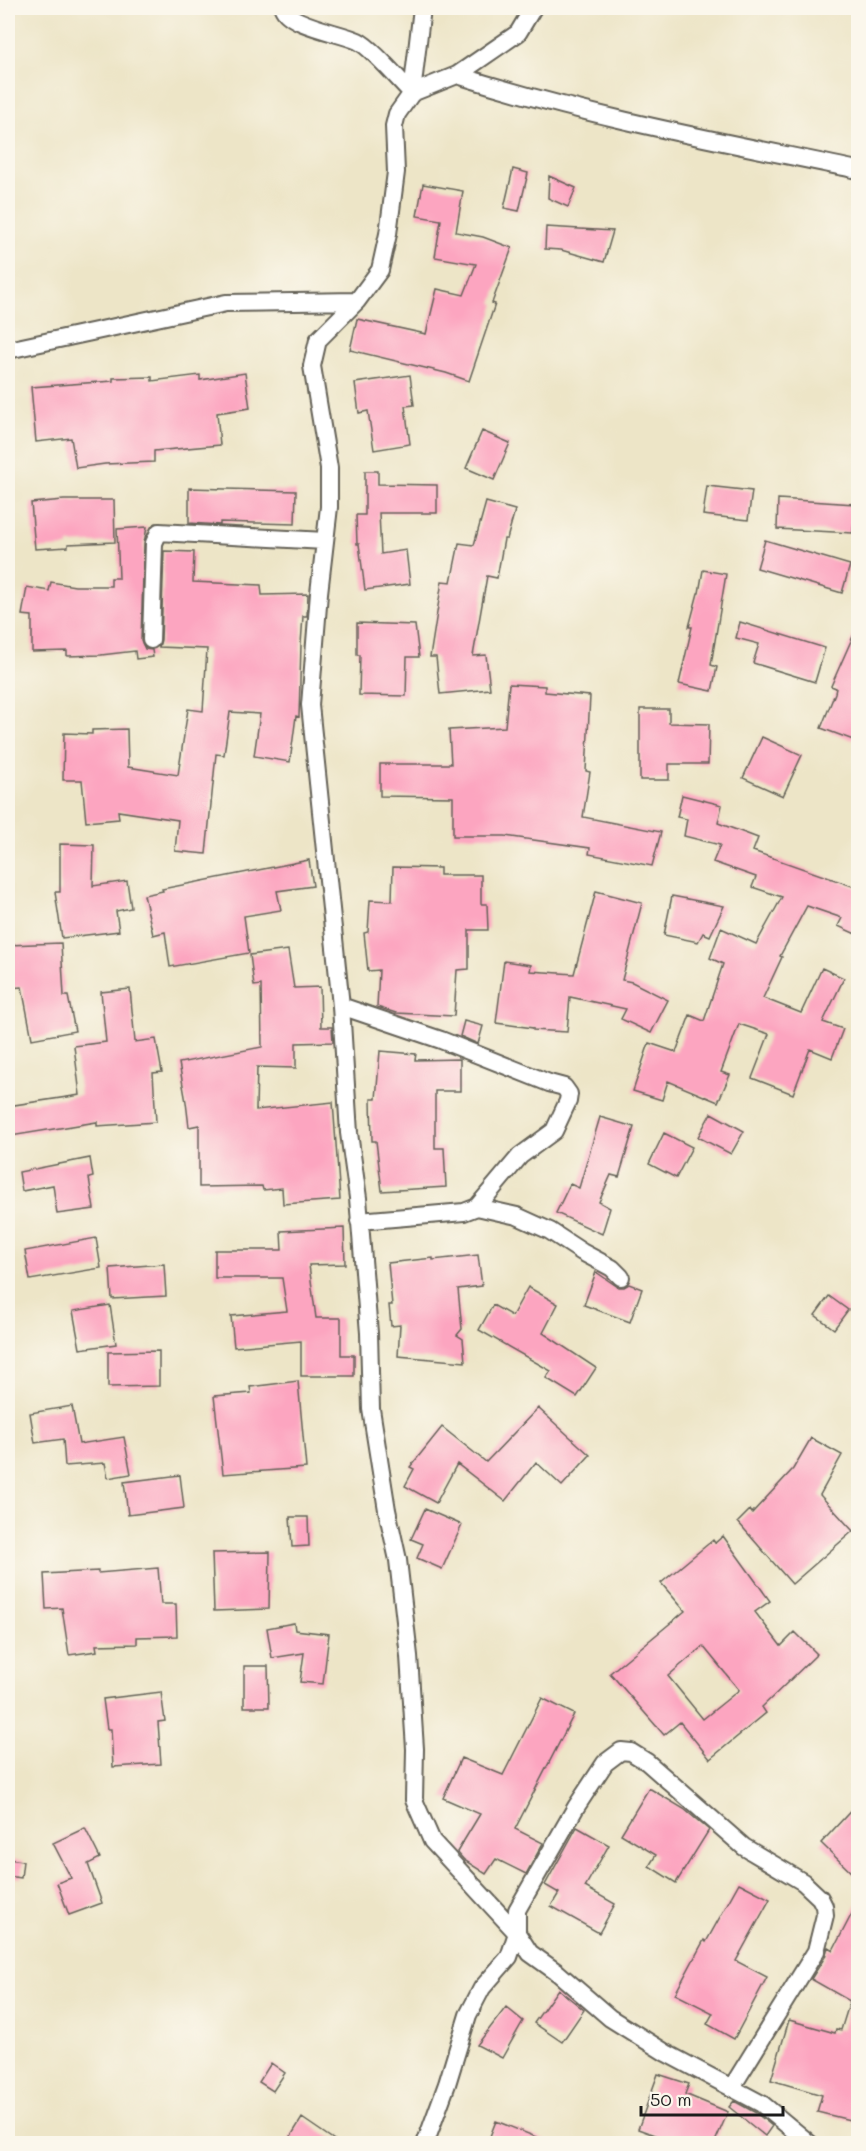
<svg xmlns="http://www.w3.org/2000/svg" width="866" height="2151" font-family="Mali,sans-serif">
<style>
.building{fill:#fca5c0;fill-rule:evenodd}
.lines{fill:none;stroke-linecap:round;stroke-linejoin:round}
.minor-casing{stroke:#656258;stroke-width:20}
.minor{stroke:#fff;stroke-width:16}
</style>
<rect width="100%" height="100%" fill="#fbf7ec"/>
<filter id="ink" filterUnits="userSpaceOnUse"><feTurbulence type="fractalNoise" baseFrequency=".0167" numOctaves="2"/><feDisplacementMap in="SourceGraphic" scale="12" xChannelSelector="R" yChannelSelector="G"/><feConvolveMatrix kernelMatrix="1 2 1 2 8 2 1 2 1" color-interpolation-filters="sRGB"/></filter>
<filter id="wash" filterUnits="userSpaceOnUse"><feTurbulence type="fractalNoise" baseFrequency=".008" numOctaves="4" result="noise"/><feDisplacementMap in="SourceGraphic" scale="24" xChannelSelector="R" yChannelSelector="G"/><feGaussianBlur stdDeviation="1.35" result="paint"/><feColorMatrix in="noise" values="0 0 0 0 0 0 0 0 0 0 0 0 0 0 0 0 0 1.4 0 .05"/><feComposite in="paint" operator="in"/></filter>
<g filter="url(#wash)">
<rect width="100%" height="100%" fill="#ede5c7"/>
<g id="blocks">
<path class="building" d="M513,169L528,173L519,211L504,208Z
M549,176L576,188L568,207L548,198Z
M423,184L463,191L456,232L483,237L512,248L492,303L495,304L469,381L446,373L350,350L357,319L426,334L437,289L464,295L476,264L435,257L441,220L417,216Z
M546,227L613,231L604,262L561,250L545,249Z
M245,373L250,408L217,413L220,445L154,451V462L105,464L76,468L71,438L36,442L31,387L113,381V378L152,377V381L200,375V380Z
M410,375L414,405L405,406L410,444L374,450L368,411L359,413L355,383Z
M482,431L510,443L494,480L466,468Z
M365,471H378V484L437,485V513H379L381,554L406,550L410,584L365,590L359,544H357L356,515H365Z
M707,486L752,491L748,520L703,515Z
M189,488L296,491L295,524L220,522V525L189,523Z
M778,499L855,504L853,533L777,529Z
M64,500H114L115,542L68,544V547L35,549L31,503Z
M486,502L515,510L507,539H504L497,578L487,576L473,656L486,655L490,689L440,694L436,657H430L442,581L451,582L459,543L474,545Z
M147,527L144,543L141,640L145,649L152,650L153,657L136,659L135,651L101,655L67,656V651L32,652V616L22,615L27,587L49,591L51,582L75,586H111V578H119L117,529Z
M765,540L850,565L842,593L757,568Z
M164,551L194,552L193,582L261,585L262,595L308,594L307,616H303L301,644L299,717L296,716L290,762L254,756L260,714L230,712L224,755L216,754L206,854L175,851L178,820L118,811L119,819L86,822L82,780H63L64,733L92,734V730L127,729L128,767L178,775L188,709L203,711L207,649L159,647L161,640Z
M703,570L726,574L711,665L717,667L712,691L679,684L692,627H689L698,593H699Z
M740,622L825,648L815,682L753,663L759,644L736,638Z
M357,623L415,625L419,657H407L406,696L359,695L360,655H357Z
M858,625V740L853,738V740L821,728L835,693L836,688L831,686Z
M509,684L545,686V692L590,696L586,771L590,772L583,817L661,832L652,866L589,854L590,848L505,836H453V797L380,796V764H451L449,730L505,727Z
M640,709H669V723L709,724L708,764H669V780H640Z
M762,737L802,755L783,796L743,778Z
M682,795L722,805L718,823L758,838L753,851L858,888V935L838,926L842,918L807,906L780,956L782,957L763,998L801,1013L822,968L844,978L823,1022L843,1029L832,1058L810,1049L793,1094L752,1078L769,1034L739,1024L721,1072L730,1075L718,1102L668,1081L662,1100L633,1091L649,1043L676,1052L690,1015L704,1021L723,964L710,958L721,928L756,944L782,897L752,887L756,877L713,862L720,845L684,836L687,819L677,817Z
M60,844L94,845L93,886L127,881L131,908L116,911L119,931L62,938L55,892H60Z
M309,860L313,886L277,891L281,910L244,916L249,953L170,967L165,932L153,935L144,895L163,891L162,889Z
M393,867L440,868V875H481V904H487L488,930H469V969L457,970L454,1016L396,1013L377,1007L379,970L368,971L364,933L368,932L370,900L392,901Z
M596,891L642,903L622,980L632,982L668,1000L651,1033L621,1019L626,1009L570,997L567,1032L533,1030V1028L496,1023L504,961L531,965L530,971L574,974Z
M672,896L724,906L710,936L703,933L698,942L664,935Z
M61,943L64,996H68L75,1031L32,1039L22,987L8,988V945Z
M288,950L294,988L320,987L321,1027H332L333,1042L296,1043V1068L257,1067L256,1110L333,1102L340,1200L283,1204L282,1188L263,1190L262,1186L199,1187V1125L189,1127L186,1102L179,1063L262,1047L261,985L254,986L250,955Z
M130,989L135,1042L156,1039L162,1072L153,1073L156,1122L97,1126V1122L11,1136L8,1106L80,1095L74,1046L106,1042L101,992Z
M464,1021L483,1026L478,1044L460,1036Z
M380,1051L416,1054L415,1060L460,1059V1091H435V1148H444L446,1187L382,1191L376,1141H372L371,1099H376Z
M711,1113L744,1131L731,1154L698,1137Z
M600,1117L634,1127L619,1177L611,1175L599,1202L610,1208L602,1234L556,1213L570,1184L579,1188Z
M664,1133L692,1147L676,1178L649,1164Z
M90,1158L93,1177L89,1178L94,1209L57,1214L53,1185L22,1191L19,1172Z
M344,1228L345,1264L309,1265L316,1318H341V1355H354V1376H301V1341L234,1347L231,1316L287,1311L282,1278H215V1250H282L281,1231Z
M96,1238L101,1268L30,1280L25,1251Z
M478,1255L482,1286L458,1289L462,1329L457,1335L463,1339L465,1362L398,1356L400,1325L391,1326L389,1305H392L388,1263L433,1258V1260Z
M164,1264L166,1296L112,1299L110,1268Z
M596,1272L618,1287H624L629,1284L642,1289L630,1322L584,1305Z
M528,1287L558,1304L543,1333L596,1368L577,1397L546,1378L551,1371L479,1330L493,1305L512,1316Z
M829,1296L848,1310L834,1329L815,1315Z
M110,1305L116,1344L80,1349L73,1311Z
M159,1351V1386L108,1387V1352Z
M298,1381L306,1468L223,1474L214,1396L251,1393L250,1387Z
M72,1406L79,1444L124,1437L131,1474L108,1478L105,1463L65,1466L63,1439L35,1443L30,1413Z
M538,1408L590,1455L562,1486L536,1462L505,1501L457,1464L436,1503L405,1486L414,1469L410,1467L442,1427L486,1462Z
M811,1438L842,1455L820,1495L853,1531L792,1584L738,1522L750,1510L752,1513L793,1469Z
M180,1475L184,1508L128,1515L124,1482Z
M425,1509L462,1525L442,1569L417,1558L423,1544L411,1539Z
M290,1517H308L309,1546L292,1547Z
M723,1536L770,1601L755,1612L781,1646L795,1632L817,1654L762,1707L766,1713L710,1759L680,1722L664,1735L610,1673L685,1611L661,1583L713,1540L715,1543ZM703,1646L739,1690L703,1719L668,1676Z
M270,1552L269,1609L214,1611L212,1553Z
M158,1568L161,1604H176L177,1636L137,1637V1644L96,1645L97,1651L69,1655L62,1608L46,1609L44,1574L98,1571V1573Z
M294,1623L295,1630L329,1634L323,1684L300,1682L304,1653L272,1658L267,1628Z
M244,1666H268L269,1707H244Z
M161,1692L165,1721L158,1722L161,1764L113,1767L111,1729H107L103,1699Z
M542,1698L574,1714L515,1829L543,1843L526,1874L496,1859L486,1874L464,1860L457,1852L480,1814L443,1798L461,1758L503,1775Z
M649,1788L684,1809L709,1830L676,1883L649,1866L656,1855L621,1834Z
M858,1803V1879L821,1843Z
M577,1827L609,1845L585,1887L615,1904L599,1933L551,1906L559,1893L545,1885Z
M85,1828L100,1858L88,1864L102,1903L69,1915L57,1883L71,1878L53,1843Z
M8,1859L23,1861L21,1878L8,1876Z
M739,1883L770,1899L736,1961L767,1977L734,2039L707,2024L713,2013L675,1994L704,1940L706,1942Z
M858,1902V2122L817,2112L822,2095L771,2080L789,2020L835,2033L836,2029L841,2030L850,2001L811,1979L825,1957L828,1947L833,1950Z
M558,1989L584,2010L562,2042L534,2023Z
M506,2007L523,2021L502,2058L477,2045Z
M271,2063L285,2073L273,2091L259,2082Z
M658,2074L689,2084L685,2094L728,2112L714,2144H679L638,2129Z
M734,2101L756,2113L772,2126L765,2136L729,2107Z
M302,2118L340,2144H286Z
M496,2121L551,2143V2144H487Z"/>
</g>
</g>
<g filter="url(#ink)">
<use href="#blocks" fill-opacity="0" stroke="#656258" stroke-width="1.5"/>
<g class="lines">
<g class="minor-casing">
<path id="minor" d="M283,8C289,25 341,33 358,41C371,47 400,81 412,93L422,8
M533,8L518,33L457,75L412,93L397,114L394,126L396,172L388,234L380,270L357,301L318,340L312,366L329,468V507L319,593L310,705L341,1006L349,1133L358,1198L369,1333L371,1409L387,1510L398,1560L409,1656L415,1749L414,1800L432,1841L517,1933L530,1953L558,1973L610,2018L666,2053L762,2104L810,2144
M457,75C589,117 724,142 858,170
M8,350L226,303L357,301
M151,640L154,543L159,532L325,541
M341,1006L441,1040L549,1083L564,1087L569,1094L568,1101L554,1131L520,1156L477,1207L464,1212L359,1221
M477,1207L517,1216L550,1231L582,1252L612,1268L621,1277
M425,2144L447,2084L468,2015L482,1988L509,1957L517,1933V1910L576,1807L605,1763L621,1751L631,1752L647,1762L744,1847L803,1882L820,1898L824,1906L825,1915L816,1951L732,2087"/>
</g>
<use href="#minor" class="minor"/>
</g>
</g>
<rect width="866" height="2151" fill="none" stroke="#fbf7ec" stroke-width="30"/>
<path d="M641 2106v9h142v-9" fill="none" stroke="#1c1c1c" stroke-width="3"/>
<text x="650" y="2106" font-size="18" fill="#1c1c1c" stroke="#fbf7ec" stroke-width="4.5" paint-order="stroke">50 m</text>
</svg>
